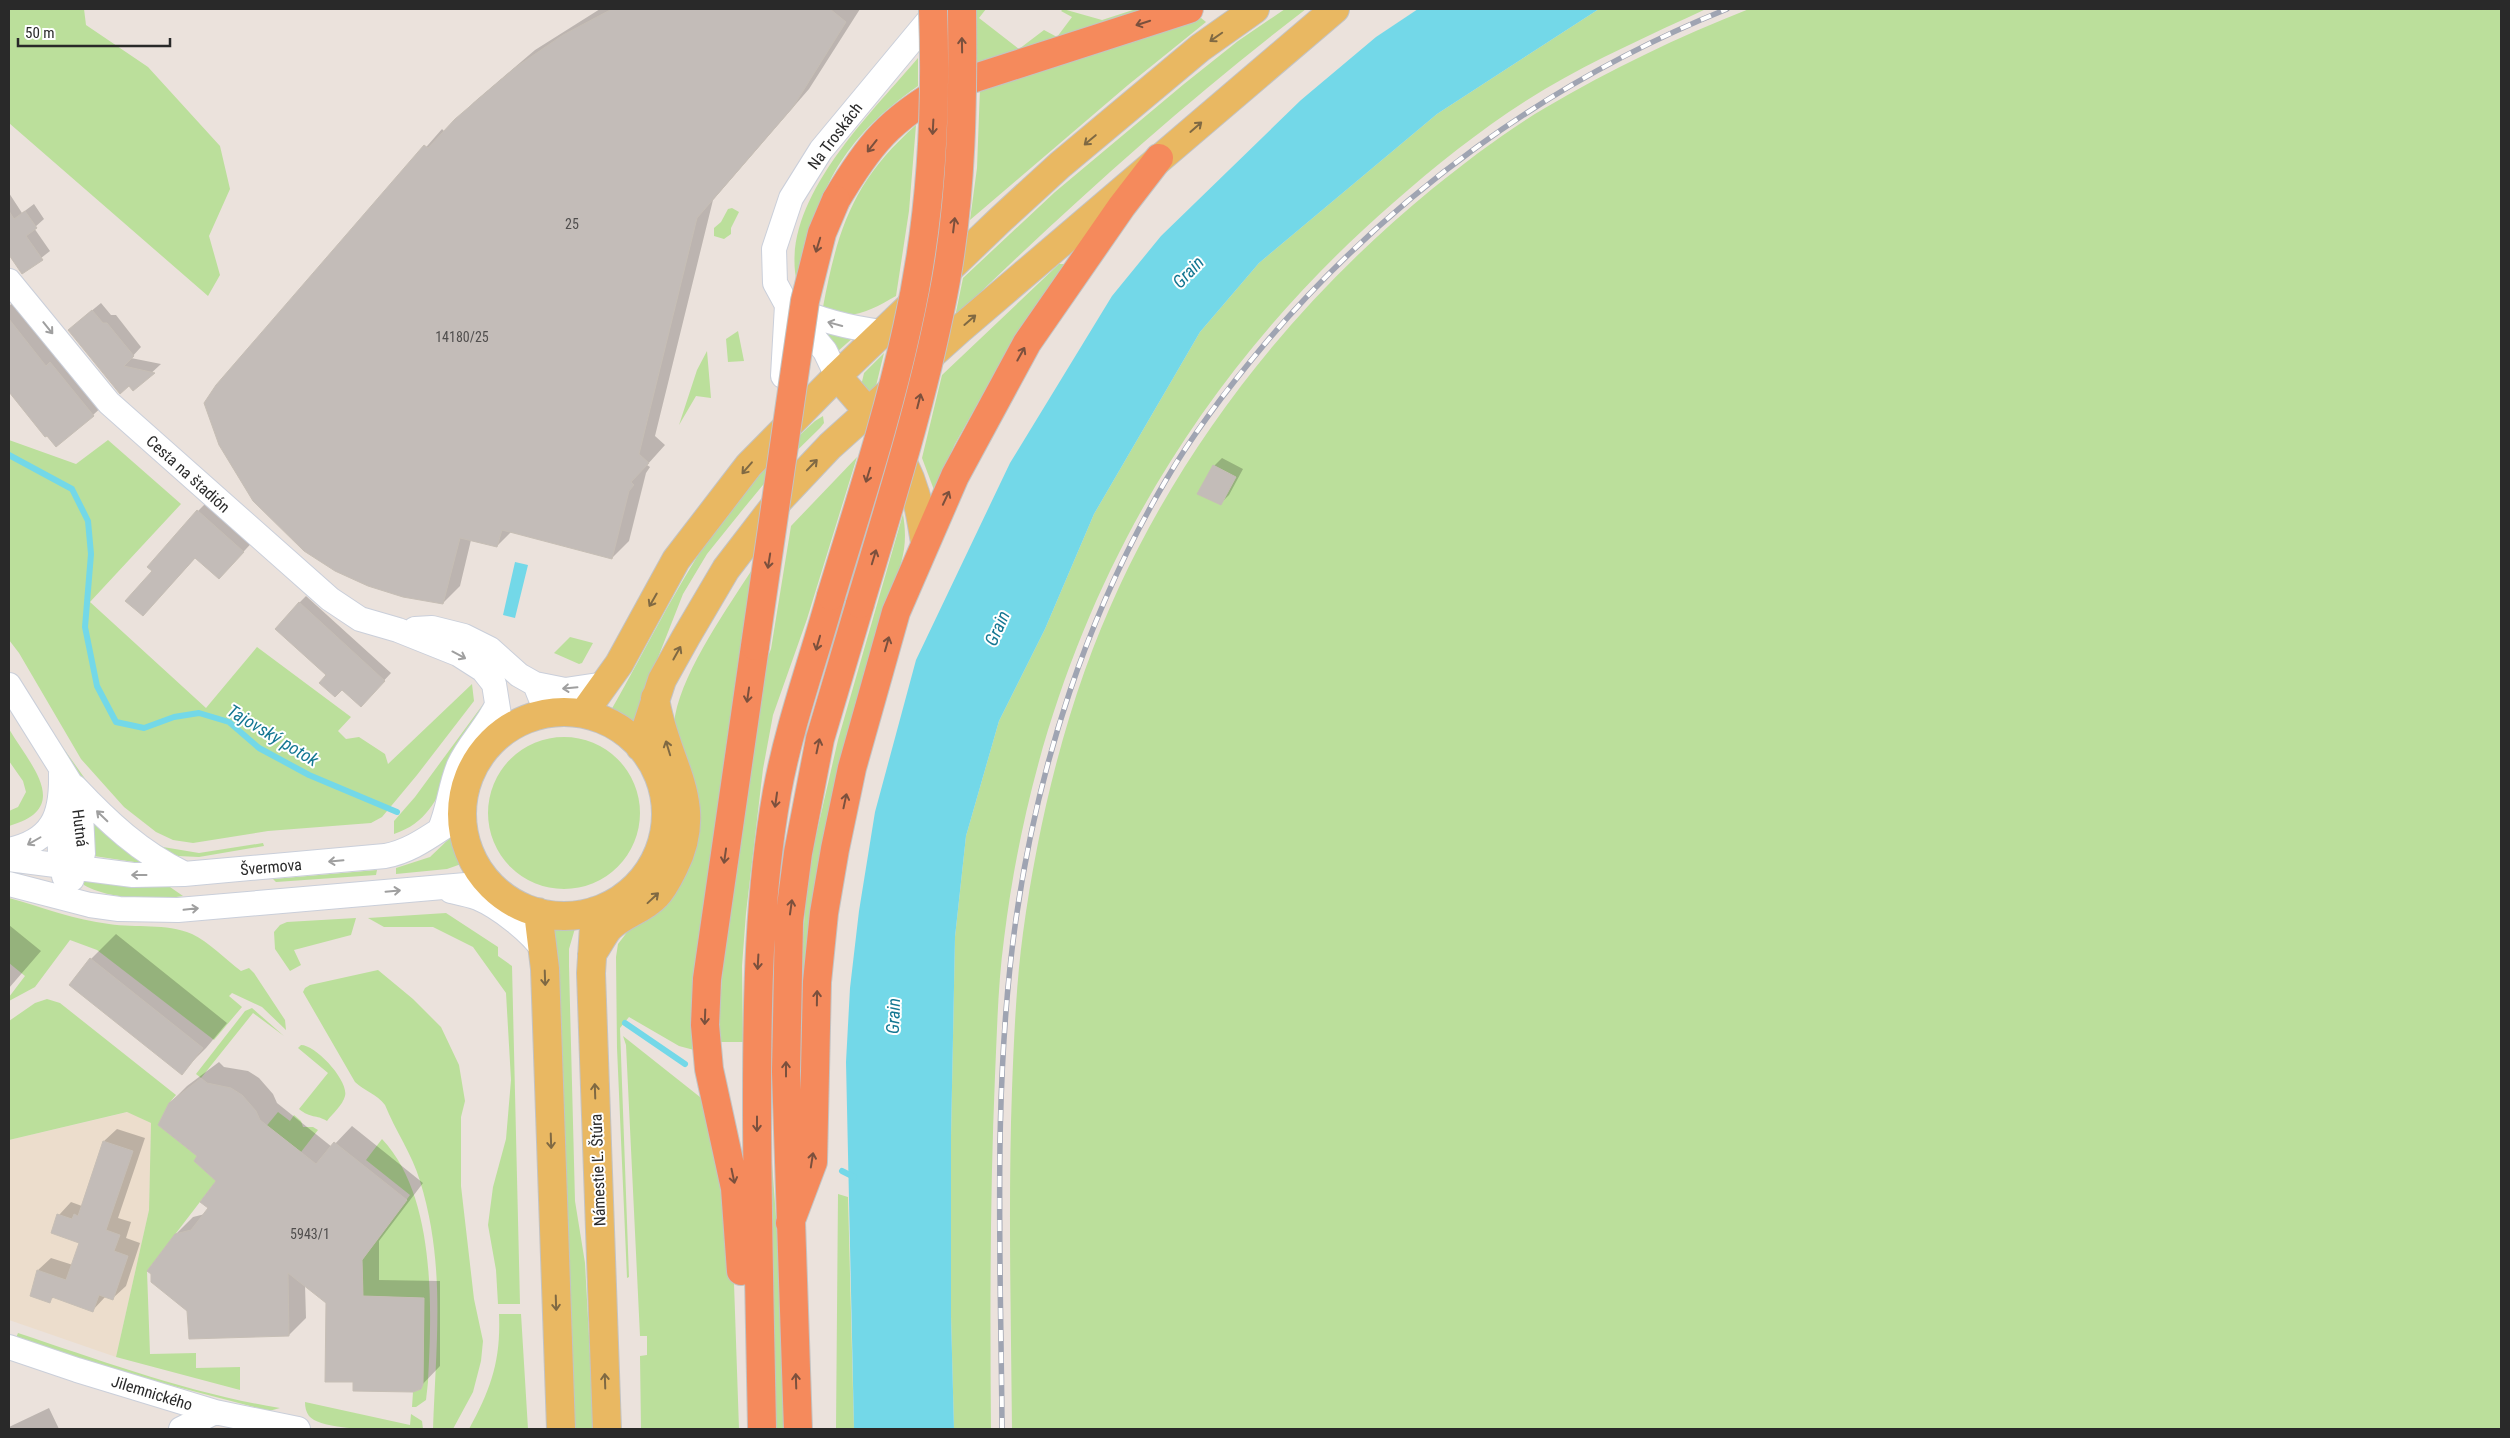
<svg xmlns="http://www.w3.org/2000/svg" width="2510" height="1438" font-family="'Roboto Condensed',sans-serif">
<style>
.education{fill:#ecddcc}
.green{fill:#bbdf9b}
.water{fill:#73d8e8}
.shadow{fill:#0003}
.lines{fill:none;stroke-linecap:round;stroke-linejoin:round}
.stream{stroke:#73d8e8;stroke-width:6}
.building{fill:#c3bcb8;stroke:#c6beb5}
.minor-casing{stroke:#cacfda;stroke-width:26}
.major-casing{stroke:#c3c3c3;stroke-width:30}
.highway-casing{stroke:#c3c3c3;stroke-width:30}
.minor{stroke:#fff;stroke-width:24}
.major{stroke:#e9b862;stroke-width:28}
.highway{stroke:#f58a5c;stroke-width:28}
.rail-casing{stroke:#9fa4b2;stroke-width:5.5}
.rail{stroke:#fff;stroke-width:4;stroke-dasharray:11;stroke-linecap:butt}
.highway-bridge-casing{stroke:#c3c3c3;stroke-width:30;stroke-linecap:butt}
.highway-bridge{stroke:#f58a5c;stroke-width:28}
.oneway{stroke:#7b503d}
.oneway2{stroke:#7f6943}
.oneway3{stroke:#9f9f9f}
.labels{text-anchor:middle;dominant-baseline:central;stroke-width:4;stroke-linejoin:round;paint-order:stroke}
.number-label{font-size:14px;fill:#504e4d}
.street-label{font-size:16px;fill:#292929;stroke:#fff}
.water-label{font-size:18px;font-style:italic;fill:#147792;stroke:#fff}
</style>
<rect width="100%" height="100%" fill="#ebe2dc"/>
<path class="education" d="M128,1112L151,1123L149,1210L116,1357L9,1320V1140Z"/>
<path class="green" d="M9,9H84L86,25L148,67L220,146L230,189L209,236L220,275L208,296L9,123Z
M971,9H986L979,18L1019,49L1044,30L1057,37L1072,17L1061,11L1063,9L1102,20L1136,9H1157L971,68Z
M1285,9H1306C1182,104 1067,208 955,317L963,278L1055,192L1184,84L1238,41Z
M1599,9H1706C1652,34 1596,59 1545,89C1490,122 1441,161 1393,203C1171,396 1040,647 1004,939C998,984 997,1031 995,1076C990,1194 990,1312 991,1429H954L951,1316V1137L955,937L966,836L999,721L1045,629L1094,514L1200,332L1259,263L1437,114Z
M1749,9H2501V1429H1012C1011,1316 1008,1203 1012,1089C1014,1038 1016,985 1023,933C1035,845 1055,754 1085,670C1153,481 1277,316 1432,189C1468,160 1506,131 1545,108C1611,69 1678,37 1749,9Z
M1201,18L1206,22L1128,85L970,220L977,168L980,88Z
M918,58V86C839,141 817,192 797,283C778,202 870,115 918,58Z
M916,125L909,211L896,296C873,309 847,325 823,307C838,227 854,180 916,125Z
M732,208L739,212L731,228V234L724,239L714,236V228L721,222L728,209Z
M1059,264H1064L1063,268L1019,330L955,444L934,490L922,458L942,375Z
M738,331L744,361L728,362L726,339Z
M823,332L855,336L837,352Z
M707,351L711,398L696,396L679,425L697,370Z
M884,353L875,390C868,392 865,392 861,386L864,373Z
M823,416L824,423L820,428L768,479L744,508L707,554L683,594L646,688L640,731L625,719L610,712C651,641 686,564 737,500C761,471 788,446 815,421Z
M9,440L76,464L108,440L181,504L90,602L206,708L257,647L351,717L338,731L346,739L359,737L385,754L388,764L472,684L474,701L417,775L382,817L371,823L268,831L193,843L173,840L156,832L124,807L81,759L19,653L9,640Z
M857,457L807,619L773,715L763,769L746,913L742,966L743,1042H717L723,966L767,659L771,649L791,526Z
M903,514C908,545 903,559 893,588L801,1010L800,969L809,866L838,740Z
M755,565L694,1050L679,1046L629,1017L620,1028L629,1277L627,1278L617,1048L616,957L618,944L628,931L674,887L675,716C684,668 729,606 755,565Z
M570,637L593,643L582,663L579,664L554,653Z
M484,703L480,717C470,735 461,753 451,772C435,801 427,823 394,834V821L415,797Z
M9,729C31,766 73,808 9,826V811L18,807L26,792L23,781L9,761Z
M488 813a76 76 0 1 1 152 0a76 76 0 1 1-152 0Z
M59,742L93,790L146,837L163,847L199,853L263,843L264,846L199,857L178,856L161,850L89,791L57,743Z
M90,819L140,859L141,863L94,856Z
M453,835L464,863L447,869L396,874V868L430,857Z
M377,870L376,875L276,882L273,879Z
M83,880L131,886L170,887L183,896C156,901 107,899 84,885Z
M9,898C42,907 75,920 109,924C137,928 165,923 192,934C208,941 226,960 241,971L249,968L254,973L285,1020L286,1030L262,1007L232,993L229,996L242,1007L214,1040L97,950L70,940L35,987L9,1001V997L25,976L9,963Z
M446,913L498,947V956L512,966L520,1304H498L496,1270L488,1225L493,1187L506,1139L511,1080L506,993L473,947L433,927H384L368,918Z
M356,918L351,935L294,950L301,965L290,971L275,949L274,932L280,925L287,922Z
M576,925L569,949V966L575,1201L585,1263L594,1429H574L558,953L547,926Z
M378,970L413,999L441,1027L459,1065L465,1101L461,1117V1186L474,1299L483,1341L481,1361L473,1392L453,1429H433C436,1343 446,1265 420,1181C412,1154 395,1130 385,1105C377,1094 364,1091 355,1082L303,992L305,988L310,985Z
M47,999L60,1003L176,1095L169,1103L158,1125L197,1156L194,1161L216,1181L147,1271L150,1354L196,1353V1368L240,1367V1390L116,1357L149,1210L151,1123L127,1112L9,1140V1021L35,1003Z
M252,1008L284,1036L253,1013L201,1078L196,1074L245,1011Z
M623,1036L705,1101L733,1254L739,1429H641L640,1356L647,1355V1336H640L626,1045Z
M301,1045C316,1045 349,1081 345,1096C343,1105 332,1114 327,1121C316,1114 311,1119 299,1109L328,1073L298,1048Z
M278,1112L290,1121L294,1115L301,1121L303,1127H313L318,1130L301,1152L271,1129H264Z
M382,1139C436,1196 432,1308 428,1382L426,1400L416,1407H412L413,1392L421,1389L423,1384L424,1298L363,1296L362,1260L410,1195L366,1160Z
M771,1150L777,1230L784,1429H775Z
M838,1194L848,1197L854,1429H836Z
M499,1314H521L528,1429H469C491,1389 501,1360 499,1314Z
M18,1333C102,1361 192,1394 280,1408L269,1411L139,1377L16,1338Z
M305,1402L410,1425L411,1414L422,1421L423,1429C400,1429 324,1433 309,1416C306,1412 305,1407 305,1402Z"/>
<path class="water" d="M1418,9H1599L1437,114L1259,263L1200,332L1094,514L1045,629L999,721L966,836L955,937L951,1137V1316L954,1429H854L846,1062L850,988L859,911L875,812L916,660L1010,463L1112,296L1161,236L1301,100L1376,37Z
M515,562L528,565L515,618L503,615Z"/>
<path class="shadow" d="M600,9H860L809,89L713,200L655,436L665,445L647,465L650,467L646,473L629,541L612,558L511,532L497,546L471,540L460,586L443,603L217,386L442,129L445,132L474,102L535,50Z
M9,193L22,213L34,204L44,219L34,228L50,251L22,273L9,253Z
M16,300L106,403L93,415L11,393L9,394V306Z
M101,303L111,315H116L141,347L131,358L161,364L133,390L78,322Z
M1222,458L1243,469L1229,495L1221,503L1214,466Z
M215,494L260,534L219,578L196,557L143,615L198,511Z
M306,596L391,673L368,698L327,675L299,603Z
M9,925L41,951L9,988Z
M116,934L227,1023L206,1048L181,1073L70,985L91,959Z
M219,1062L224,1067L248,1071L259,1078L273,1094L277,1103L332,1147L352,1126L423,1183L379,1241V1280L440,1281V1366L420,1387L354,1381L327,1302L305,1285L306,1318L289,1335L189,1310L176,1234L193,1217L205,1214L210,1208L218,1181L199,1156L170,1103L187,1086Z
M117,1129L145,1138L118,1218L131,1222L126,1238L140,1243L126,1286L113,1298L106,1296L93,1310L54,1297L49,1301L31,1296L38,1270L51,1258L73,1265L80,1242L59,1215L71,1202L82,1206L104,1141Z
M49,1408L59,1429H9V1427Z"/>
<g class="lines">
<path class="stream" d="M9,455L72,489L88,521L91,554L85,627L97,686L116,722L144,728L174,717L199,713L229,722L259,748L309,775L397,812
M625,1023L685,1064
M842,1171L854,1177"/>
</g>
<path class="building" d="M612,9H830L846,22L793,107L697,218L639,454L649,463L631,482L634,485L629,491L612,559L502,530L497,547L460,538L443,604L403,597L368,586L335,571L304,551L253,501L219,445L204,403L216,385L424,145L428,148L455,119L516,67L563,35Z
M9,211L14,219L25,211L37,228L26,236L43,260L22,274L9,255Z
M92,310L103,323H107L134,356L124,366L155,373L133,391L129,386L120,394L68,330Z
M9,319L46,366L50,362L94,416L56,447L47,436L45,437L9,392Z
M1213,465L1236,477L1221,505L1197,494Z
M197,510L244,552L219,579L195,558L143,616L125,601L152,571L147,567Z
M299,602L385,681L361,707L342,690L335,697L319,683L326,675L275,629Z
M90,958L203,1048L182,1075L69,985Z
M201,1078L207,1083L231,1088L242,1095L256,1111L260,1120L316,1164L334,1142L407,1200L362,1260L363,1296L424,1298L423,1384L421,1389L413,1392L353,1391V1382H325L326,1303L288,1273L289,1336L189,1339L187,1311L151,1282V1274L147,1271L175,1234L191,1230L208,1208L200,1202L216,1181L194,1161L197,1156L158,1125L169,1103Z
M103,1141L133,1151L106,1230L120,1235L114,1251L128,1256L113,1300L99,1295L93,1312L52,1297L50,1303L30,1296L37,1270L66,1280L79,1243L51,1233L57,1214L72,1219L74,1214L78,1216Z"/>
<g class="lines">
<g class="minor-casing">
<path id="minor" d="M9,281L109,403L330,599L360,619L398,630L458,654L483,670L494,684L502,734
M791,307C821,321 850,328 883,332
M783,376L787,305
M837,376L825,351L787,305L775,283L774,249L791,198L821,150L938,9
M415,629L432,628L464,636L490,649L519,675L535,684L547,714
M535,684L565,690L605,684
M9,685L69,781L81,814L83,854L64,876
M75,787C108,822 140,852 183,873
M59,811L60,854L69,868L72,879
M440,829C449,808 450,786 459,765C469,743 487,727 497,705
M9,850C52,841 62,816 61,774
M9,859L133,875L184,874L385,856C414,851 436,831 462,816
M9,884L90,905L119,909L178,910L489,883
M451,891C460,893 470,895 478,898C499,907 530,931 543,950
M9,1347L77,1370L215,1412L298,1429
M181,1429L215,1412"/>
</g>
<g class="major-casing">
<path id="major" d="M837,376C868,411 902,447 915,493C920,509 922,526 925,542
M462 814a102 102 0 1 1 204 0a102 102 0 1 1-204 0Z
M583,714L619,664L676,560L749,465L837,376L1001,219L1060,165L1200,48L1255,9
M640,747L662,680L686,637L726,569L779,500L830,446L960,329L1335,9
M595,911L591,973L607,1429
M538,912L545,969L561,1429
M592,954C598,946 603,935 609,928C623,914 643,910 656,896C664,888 669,877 674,867C707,802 664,762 655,698"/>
</g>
<g class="highway-casing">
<path id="highway" d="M836,200C869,144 890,119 947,87L1189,9
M790,1223L813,1162L817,982L824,913L835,849L852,768L896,612L955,476L1027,343L1122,206L1159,158
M741,1271L735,1188L709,1069L705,1025L707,979L755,646
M762,1429C760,1319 757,1209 757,1099C757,996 759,894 777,792C789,726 813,661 831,596
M798,1429L786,1072L789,921L798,853L820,739L860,604"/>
</g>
<use href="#minor" class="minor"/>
<use href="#major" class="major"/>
<use href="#highway" class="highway"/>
<g class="rail-casing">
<path id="rail" d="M1002,1429C1001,1260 992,1087 1016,919C1038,765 1087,614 1166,480C1195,430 1231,384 1268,340C1393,194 1548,81 1727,9"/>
</g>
<use href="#rail" class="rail"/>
<g class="highway-bridge-casing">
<path id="highway-bridge" d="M831,596C858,507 887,419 907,328C931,223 937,116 933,9
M860,604C892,497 926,390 946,280C962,190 963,100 962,9
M755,646L805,301L822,233L836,200"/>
</g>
<use href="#highway-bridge" class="highway-bridge"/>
</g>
<defs><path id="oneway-shaft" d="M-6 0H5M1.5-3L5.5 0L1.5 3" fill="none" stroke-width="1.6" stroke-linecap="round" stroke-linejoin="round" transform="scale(1.25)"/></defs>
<g class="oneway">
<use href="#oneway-shaft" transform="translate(1143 23) rotate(162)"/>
<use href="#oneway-shaft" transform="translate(962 45) rotate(-91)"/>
<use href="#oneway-shaft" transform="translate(933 127) rotate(93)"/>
<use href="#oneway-shaft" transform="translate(872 146) rotate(128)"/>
<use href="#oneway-shaft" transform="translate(954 225) rotate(-83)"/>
<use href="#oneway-shaft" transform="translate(818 245) rotate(107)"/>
<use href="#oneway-shaft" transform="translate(1021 354) rotate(-61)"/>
<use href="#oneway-shaft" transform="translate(919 401) rotate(-76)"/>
<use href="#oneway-shaft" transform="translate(868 475) rotate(107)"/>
<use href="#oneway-shaft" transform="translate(946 498) rotate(-65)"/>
<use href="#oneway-shaft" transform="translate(874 557) rotate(-73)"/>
<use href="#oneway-shaft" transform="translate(769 561) rotate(99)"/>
<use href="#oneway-shaft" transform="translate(818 643) rotate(106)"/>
<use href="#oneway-shaft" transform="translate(887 644) rotate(-74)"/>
<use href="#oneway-shaft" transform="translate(748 695) rotate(98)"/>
<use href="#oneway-shaft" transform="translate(818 746) rotate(-78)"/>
<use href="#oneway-shaft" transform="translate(776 800) rotate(98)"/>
<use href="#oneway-shaft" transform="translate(845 801) rotate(-78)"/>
<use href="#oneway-shaft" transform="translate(725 856) rotate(98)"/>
<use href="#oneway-shaft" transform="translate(791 907) rotate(-82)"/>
<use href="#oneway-shaft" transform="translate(758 962) rotate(93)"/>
<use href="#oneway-shaft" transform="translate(817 998) rotate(-89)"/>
<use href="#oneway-shaft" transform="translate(705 1017) rotate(92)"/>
<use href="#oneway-shaft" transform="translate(786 1069) rotate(-90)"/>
<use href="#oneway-shaft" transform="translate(757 1124) rotate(90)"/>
<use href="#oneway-shaft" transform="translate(812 1160) rotate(-81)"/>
<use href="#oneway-shaft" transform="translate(733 1176) rotate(78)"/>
<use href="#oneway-shaft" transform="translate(796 1381) rotate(-92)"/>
</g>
<g class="oneway2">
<use href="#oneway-shaft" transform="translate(1216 37) rotate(145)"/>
<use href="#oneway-shaft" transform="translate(1196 127) rotate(-41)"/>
<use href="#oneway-shaft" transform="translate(1090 140) rotate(140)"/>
<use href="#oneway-shaft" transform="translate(970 320) rotate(-41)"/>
<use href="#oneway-shaft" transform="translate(812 465) rotate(-46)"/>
<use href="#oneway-shaft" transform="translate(747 468) rotate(131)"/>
<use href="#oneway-shaft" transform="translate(653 600) rotate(120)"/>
<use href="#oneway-shaft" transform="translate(677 653) rotate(-61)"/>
<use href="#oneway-shaft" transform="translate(668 748) rotate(-107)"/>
<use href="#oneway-shaft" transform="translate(653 898) rotate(-43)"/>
<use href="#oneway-shaft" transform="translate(545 978) rotate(88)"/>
<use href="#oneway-shaft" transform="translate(595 1091) rotate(-92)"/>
<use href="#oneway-shaft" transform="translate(551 1141) rotate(88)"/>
<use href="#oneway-shaft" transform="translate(556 1303) rotate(88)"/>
<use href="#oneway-shaft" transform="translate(605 1381) rotate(-92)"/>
</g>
<g class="oneway3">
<use href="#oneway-shaft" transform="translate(835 324) rotate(-165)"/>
<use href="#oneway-shaft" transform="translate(48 328) rotate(51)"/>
<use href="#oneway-shaft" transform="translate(459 655) rotate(28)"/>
<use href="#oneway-shaft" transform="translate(570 688) rotate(175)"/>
<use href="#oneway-shaft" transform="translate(102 816) rotate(-136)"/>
<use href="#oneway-shaft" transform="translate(34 841) rotate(150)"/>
<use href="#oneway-shaft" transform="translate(336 861) rotate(175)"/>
<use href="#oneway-shaft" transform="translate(139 875) rotate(180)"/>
<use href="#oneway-shaft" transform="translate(393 891) rotate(-5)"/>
<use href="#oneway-shaft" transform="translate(191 909) rotate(-6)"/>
</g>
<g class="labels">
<g class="number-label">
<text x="572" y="224">25</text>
<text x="462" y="337">14180/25</text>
<text x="310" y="1234">5943/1</text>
</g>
<g class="street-label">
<text transform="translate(835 136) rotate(-53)">Na Troskách</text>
<text transform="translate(188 474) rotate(42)">Cesta na štadión</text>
<text transform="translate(80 828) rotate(83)">Hutná</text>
<text transform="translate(271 867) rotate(-5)">Švermova</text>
<text transform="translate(598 1170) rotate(-92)">Námestie Ľ. Štúra</text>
<text transform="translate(152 1393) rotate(17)">Jilemnického</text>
</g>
<g class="water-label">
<text transform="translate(1188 272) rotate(-46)">Grain</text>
<text transform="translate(997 628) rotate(-66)">Grain</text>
<text transform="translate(273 735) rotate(31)">Tajovský potok</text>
<text transform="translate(893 1016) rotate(-88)">Grain</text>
</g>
</g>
<rect width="2510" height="1438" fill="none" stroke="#292929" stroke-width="20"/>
<path d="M18 38v8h152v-8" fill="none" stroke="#292929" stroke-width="2.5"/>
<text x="25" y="38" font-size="15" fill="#292929" stroke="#ffffff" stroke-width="4" paint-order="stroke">50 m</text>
</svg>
